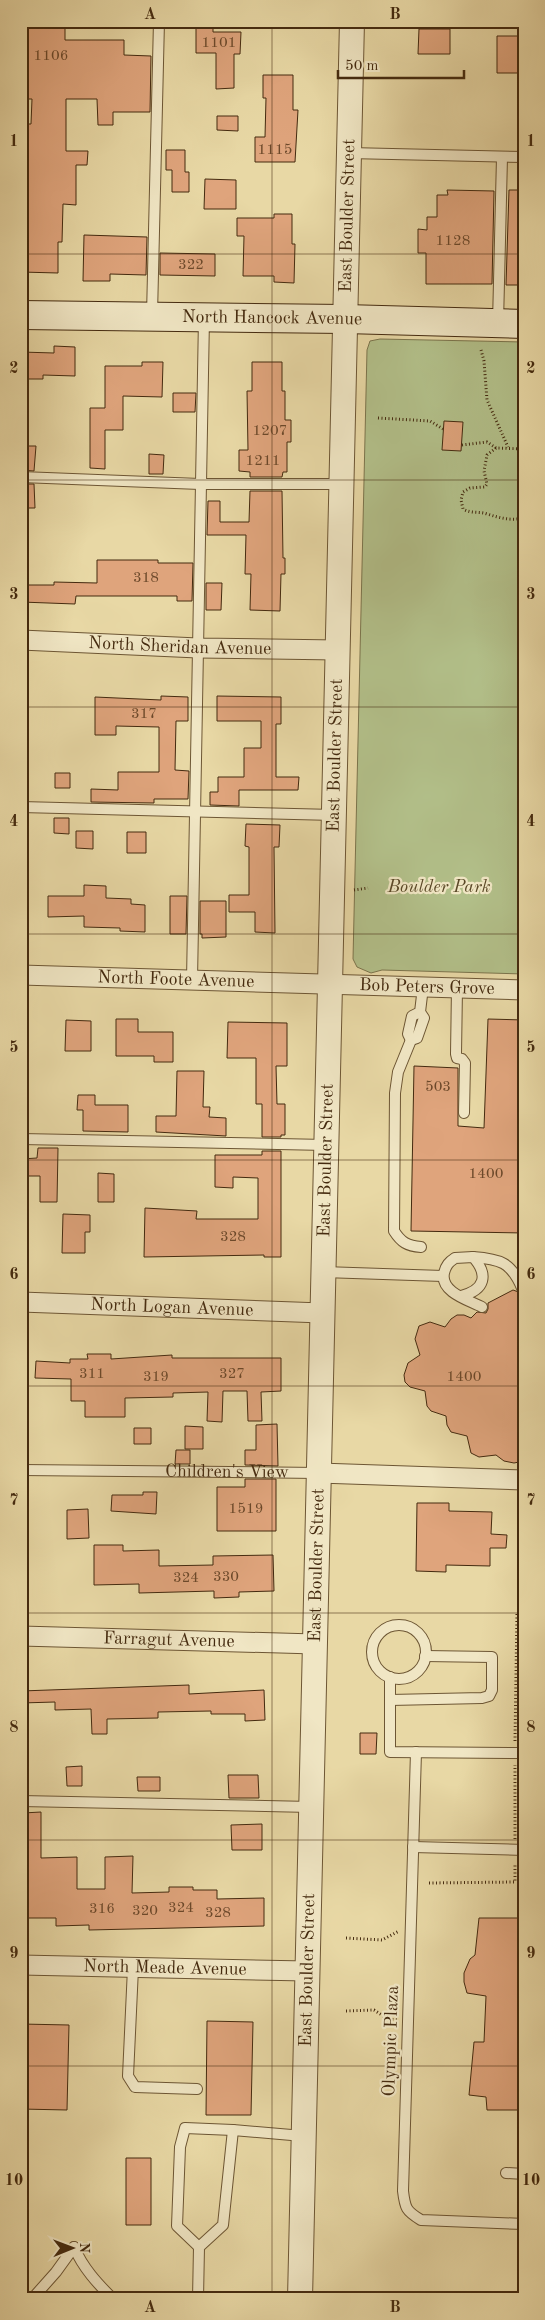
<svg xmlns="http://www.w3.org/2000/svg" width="545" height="2320" font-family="'Old Standard TT',serif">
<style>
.green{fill:#b2bf89;stroke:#7b744c}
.building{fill:#dfa47c;stroke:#442a0f}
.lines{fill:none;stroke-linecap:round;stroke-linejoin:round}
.service-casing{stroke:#6d5634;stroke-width:12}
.minor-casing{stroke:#6d5634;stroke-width:21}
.tertiary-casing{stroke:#6d5634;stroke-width:26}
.secondary-casing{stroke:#442a0f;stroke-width:30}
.path{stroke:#442a0f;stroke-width:3;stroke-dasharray:1 2.5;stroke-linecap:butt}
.service{stroke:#f0e6c4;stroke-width:10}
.minor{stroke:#f0e6c4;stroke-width:19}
.tertiary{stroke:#f0e6c4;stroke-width:24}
.secondary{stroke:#f0e6c4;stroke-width:28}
.grid{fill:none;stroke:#442a0f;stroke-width:1;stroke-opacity:0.55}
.labels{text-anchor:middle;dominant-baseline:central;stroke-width:4.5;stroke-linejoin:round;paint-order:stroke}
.number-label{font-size:15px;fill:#6b482a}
.street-label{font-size:18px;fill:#442a0f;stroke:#f0e6c4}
.park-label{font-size:18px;font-style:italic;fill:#5a4827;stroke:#f0e6c4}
.neatline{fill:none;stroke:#442a0f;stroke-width:2}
.grid-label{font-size:16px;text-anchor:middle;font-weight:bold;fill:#442a0f}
</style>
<rect width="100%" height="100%" fill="#e8d8a5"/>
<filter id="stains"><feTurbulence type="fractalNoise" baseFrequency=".004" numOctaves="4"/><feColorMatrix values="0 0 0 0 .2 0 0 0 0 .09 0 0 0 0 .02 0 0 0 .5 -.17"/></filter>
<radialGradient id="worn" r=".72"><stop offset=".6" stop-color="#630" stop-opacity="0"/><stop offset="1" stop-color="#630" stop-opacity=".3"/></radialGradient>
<path class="green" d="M380,339L524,342V974L382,970L371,973L357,967L353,959L367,350L370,341Z"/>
<path class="building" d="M25,21H65V40H124V55L151,56L150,112H113V125H98L97,99H66V151H88L87,165H76V205L63,204L62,242H58V273L21,272V227H27V189H21V163H23L24,124H31L32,99H25Z
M196,21H213V32H241L240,54H234V88L216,89V53H196Z
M419,29H450V54H418Z
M497,36H519V73H497Z
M263,75H293V110H298L295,162H255V137H265L266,98H263Z
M217,116H238V131L217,130Z
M166,150H185V172H189V192H172V170H166Z
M205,179L236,180V209H204Z
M447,190L494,191L492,284H426V253H418V229L427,230V217H437V195H448Z
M509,190H524V285H506Z
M274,214H292V244H295L294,283L274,282V276H243L244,236H237V218H274Z
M84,235L147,237L146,275L110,274V281H83Z
M160,253L215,254V276L160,275Z
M54,346L75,347V376L43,375V379H26V372H21V352L54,353Z
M142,362H163L162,397L123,396V430H105V469L90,468V408H105V366H142Z
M252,362H282V391H285V420H291V442H287V472H283L282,477H250V472L239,471V450H248L247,391H252Z
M173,393H196L195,412H173Z
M444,421L463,422L461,451L442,450Z
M21,446H36L34,471L21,470Z
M149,454L164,455L163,474H149Z
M21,484H34L35,508H21Z
M250,491H282L283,558H285V574H281L280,611L250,610L251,574H245L246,535H207L208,501H220V522H249Z
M97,560H158V563H193L192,601H177V596H76L75,604L21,602V585H54V582L97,583Z
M206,583H222L221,610H206Z
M161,696L188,697V721H176L175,770L189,771L188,799H154V803L91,802V789L118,790V772H159V727L116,726V735H95V697L161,700Z
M217,696L281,697V724H276V777H299L298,790H239V806L210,805V792H218V777H244V748H261V721H217Z
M55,773H70V788H55Z
M54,818H69V834L54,833Z
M246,824L280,825L279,847H274L275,933L255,932V912H229V895H249V847L245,846Z
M76,831H93V849L76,848Z
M127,832H146V853H127Z
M84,885L106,886V898L131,899V904L145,905V932L120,931V928L84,927V916L48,917V896H84Z
M170,896H187L186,934H170Z
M200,901H226V937L202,938V934H200Z
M116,1019H138V1032H173V1062H154V1056H116Z
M488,1019L524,1020V1233L411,1231L414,1066L458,1068V1126L484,1128Z
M66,1020L91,1021V1051H65Z
M228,1022L287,1023V1066H276L277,1104H285V1135H281V1137H262V1104H256V1058H227Z
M177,1071H204L203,1107H210L209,1117L226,1118V1136L156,1132V1116H176Z
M78,1095H95V1105H128V1132L83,1131V1110H77Z
M38,1148H58L57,1202H40V1176H21V1159L37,1158Z
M262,1151H281V1257H264V1255L144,1257L145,1208L197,1211L196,1219H258V1178L233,1177V1188L215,1187V1155H262Z
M98,1173L114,1174V1202H98Z
M63,1214L90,1215V1232H85V1253H62Z
M513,1290L524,1294V1461L514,1463L504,1461L496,1455L479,1457L471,1453L467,1436L451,1432L447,1425L446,1416L431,1411L427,1406L425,1391L410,1387L405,1382L404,1375L408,1363L420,1355L415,1339L419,1326L430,1322L445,1327L451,1319L457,1315H464L471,1318L477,1312L486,1313L488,1309V1303Z
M87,1354H111V1359L172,1355V1358H281V1391L261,1392L262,1421H248L247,1391H223L222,1422L207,1421L208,1392L173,1393V1397L125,1398V1417H85V1401H71V1379L35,1378L36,1361L70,1363V1359H88Z
M277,1424L278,1466L245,1465V1450H256V1425Z
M185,1426L203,1427V1449H185Z
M134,1428H151V1444H134Z
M176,1450H190V1464H175Z
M245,1479H276V1531H217V1487H245Z
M143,1492H157L156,1514L111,1511L112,1495H143Z
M417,1503H449V1511L492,1512L491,1534L507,1535L506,1548H490V1566L446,1565V1572L416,1571Z
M88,1509L89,1538L67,1539V1510Z
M94,1545H123V1551L159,1550V1566L213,1565V1556L273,1555L274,1591L239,1592V1597L214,1598V1591L139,1593V1584L94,1585Z
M189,1685V1694L264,1690L265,1720L245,1721V1714H211V1711L158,1712V1718L107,1719V1734H92L91,1709L55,1710V1702L21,1703V1691Z
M360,1733H377L376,1754H360Z
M82,1766V1786H67L66,1767Z
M228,1775H258L259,1798H229Z
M137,1777H160V1791H138Z
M41,1812V1858L77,1857V1889H105V1857L133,1856L132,1893L169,1892V1887H193V1890H217V1899L264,1898V1926L89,1930V1925L56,1926V1918H21V1895H26L23,1813Z
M262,1824V1850H232L231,1825Z
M479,1918H524V2110H487L486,2097L469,2095L474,2042H484L486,1996L467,1993L464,1982V1973L470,1959L475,1955Z
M207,2021L253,2022L251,2115H206Z
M21,2024L69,2025L67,2110L21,2109Z
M126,2158H151V2225H126Z"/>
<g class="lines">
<g class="service-casing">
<g id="service">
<path d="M349,153L524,157"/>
<path d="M152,315L159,21"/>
<path d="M498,323L502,157"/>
<path d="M21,477L200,484H341"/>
<path d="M21,807L334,815"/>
<path d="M192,980L204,318"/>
<path d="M457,988L456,1054L457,1058L462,1059L465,1063L464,1113"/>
<path d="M420,1012L412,1016L408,1034L411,1040L417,1038L424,1018L420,1012L423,987"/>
<path d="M411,1040L398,1072L395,1093L394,1231C401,1242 407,1246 421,1247"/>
<path d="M21,1139L326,1145"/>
<path d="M473,1257C500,1259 511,1262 522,1288"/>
<path d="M323,1272L443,1276"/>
<path d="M461,1296C485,1290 489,1275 473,1257L455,1258C449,1262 446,1265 444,1273C440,1292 468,1300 482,1307"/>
<path id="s1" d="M21,1470L319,1473"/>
<circle cx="399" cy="1652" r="27"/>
<path d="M390,1677V1752L524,1753"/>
<path d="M390,1700L482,1698L489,1696L492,1690V1657L425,1656"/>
<path d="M416,1752L403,2191C405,2208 406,2211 421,2220L524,2224"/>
<path d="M21,1801L311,1807"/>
<path d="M413,1847L524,1850"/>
<path d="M133,1968L128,2076L135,2087L197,2089"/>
<path d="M506,2173L524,2174"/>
<path d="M74,2247C83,2268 97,2283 113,2299"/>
<path d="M199,2247L177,2226L180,2147L185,2128L233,2130"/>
<path d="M32,2299L56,2272L74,2247"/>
<path d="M198,2299L199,2247L223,2225L233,2130L303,2136"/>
</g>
</g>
<g class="minor-casing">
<g id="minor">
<path id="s2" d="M21,640L198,648L337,650"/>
<path id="s3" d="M21,975L524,990"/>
<path id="s4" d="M21,1302L322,1313"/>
<path d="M319,1473L524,1480"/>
<path id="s5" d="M21,1636L315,1644"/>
<path id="s6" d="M21,1965L307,1971"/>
</g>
</g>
<g class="tertiary-casing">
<g id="tertiary">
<path id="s7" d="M300,2299L352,21"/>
</g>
</g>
<g class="secondary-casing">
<g id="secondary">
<path id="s8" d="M21,315L345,319L524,324"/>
</g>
</g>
<path class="path" d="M481,350L484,361L487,400L508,447
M378,418L430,421L443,429
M462,445L487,442L496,448
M524,449L496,448L487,455L484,471L487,484L485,487L470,488L463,492L461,500L463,509C472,514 479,511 487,514C500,518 511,521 524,518
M354,890L368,888
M515,1741L517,1612
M515,1839V1765
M429,1883L515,1882V1863
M346,1938L382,1940L399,1931
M346,2011L374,2010L388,2019L397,2020"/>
<use href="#service" class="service"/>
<use href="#minor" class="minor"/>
<use href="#tertiary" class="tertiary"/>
<use href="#secondary" class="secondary"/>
</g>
<path class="grid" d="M272,21V2299M21,254H524M21,480H524M21,707H524M21,934H524M21,1160H524M21,1386H524M21,1613H524M21,1840H524M21,2066H524"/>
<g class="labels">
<g class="number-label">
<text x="219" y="43">1101</text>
<text x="51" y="56">1106</text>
<text x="275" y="150">1115</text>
<text x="453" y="241">1128</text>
<text x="191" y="265">322</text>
<text x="270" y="431">1207</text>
<text x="263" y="461">1211</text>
<text x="146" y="578">318</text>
<text x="144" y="714">317</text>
<text x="438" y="1087">503</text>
<text x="486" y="1174">1400</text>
<text x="233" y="1237">328</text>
<text x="92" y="1374">311</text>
<text x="232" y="1374">327</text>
<text x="156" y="1377">319</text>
<text x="464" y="1377">1400</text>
<text x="246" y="1509">1519</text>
<text x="226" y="1577">330</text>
<text x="186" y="1578">324</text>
<text x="181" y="1908">324</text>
<text x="102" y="1909">316</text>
<text x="145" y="1911">320</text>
<text x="218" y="1913">328</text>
</g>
<g class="street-label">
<text stroke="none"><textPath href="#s7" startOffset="2084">East Boulder Street</textPath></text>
<text stroke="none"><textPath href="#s8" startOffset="251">North Hancock Avenue</textPath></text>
<text stroke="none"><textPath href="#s2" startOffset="159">North Sheridan Avenue</textPath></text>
<text stroke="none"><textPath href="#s7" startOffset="1544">East Boulder Street</textPath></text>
<text stroke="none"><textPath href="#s3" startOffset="155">North Foote Avenue</textPath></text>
<text stroke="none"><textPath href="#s3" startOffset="406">Bob Peters Grove</textPath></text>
<text stroke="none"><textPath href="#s7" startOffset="1139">East Boulder Street</textPath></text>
<text stroke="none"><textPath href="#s4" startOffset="151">North Logan Avenue</textPath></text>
<text stroke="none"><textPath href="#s1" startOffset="206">Children's View</textPath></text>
<text stroke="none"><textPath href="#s7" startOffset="734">East Boulder Street</textPath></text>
<text stroke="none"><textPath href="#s5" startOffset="148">Farragut Avenue</textPath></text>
<text stroke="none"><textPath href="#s6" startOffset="144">North Meade Avenue</textPath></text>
<text stroke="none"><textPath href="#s7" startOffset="329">East Boulder Street</textPath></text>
<text transform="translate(391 2041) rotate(-88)">Olympic Plaza</text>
</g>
<g class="park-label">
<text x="439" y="887">Boulder Park</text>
</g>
</g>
<rect width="545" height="2320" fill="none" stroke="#e8d8a5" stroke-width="55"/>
<g transform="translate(72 2248) rotate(89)" stroke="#f0e6c4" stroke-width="4" paint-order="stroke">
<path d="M0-4L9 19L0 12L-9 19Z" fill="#442a0f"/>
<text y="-8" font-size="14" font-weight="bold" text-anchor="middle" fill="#442a0f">N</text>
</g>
<path d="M338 70v8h126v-8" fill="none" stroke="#442a0f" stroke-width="2.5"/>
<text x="345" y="70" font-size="15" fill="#442a0f" stroke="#f0e6c4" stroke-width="4" paint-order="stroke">50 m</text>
<rect x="28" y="28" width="490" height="2264" class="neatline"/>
<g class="grid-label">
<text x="150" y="19">A</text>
<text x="395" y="19">B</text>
<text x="14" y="146">1</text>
<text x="531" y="146">1</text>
<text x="14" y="373">2</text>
<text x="531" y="373">2</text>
<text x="14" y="599">3</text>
<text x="531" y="599">3</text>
<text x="14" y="826">4</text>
<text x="531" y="826">4</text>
<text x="14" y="1052">5</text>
<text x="531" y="1052">5</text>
<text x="14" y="1279">6</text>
<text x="531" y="1279">6</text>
<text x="14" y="1505">7</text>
<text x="531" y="1505">7</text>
<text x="14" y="1732">8</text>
<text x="531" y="1732">8</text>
<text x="14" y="1958">9</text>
<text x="531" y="1958">9</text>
<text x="14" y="2185">10</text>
<text x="531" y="2185">10</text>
<text x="150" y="2312">A</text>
<text x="395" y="2312">B</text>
</g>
<rect width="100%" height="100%" filter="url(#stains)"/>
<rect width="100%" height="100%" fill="url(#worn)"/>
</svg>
